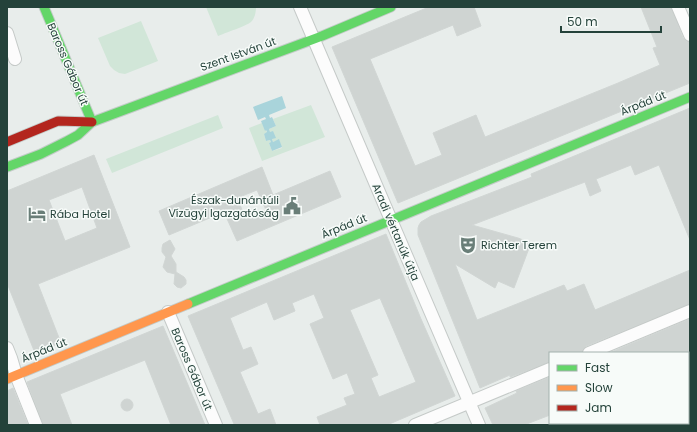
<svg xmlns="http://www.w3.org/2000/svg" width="697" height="432" font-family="Poppins,sans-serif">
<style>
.green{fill:#d1e6d8}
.water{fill:#a9d4db}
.building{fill:#cfd4d2;stroke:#d1d6d4;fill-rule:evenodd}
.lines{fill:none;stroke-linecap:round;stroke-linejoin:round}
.street-casing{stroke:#c5cac8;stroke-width:14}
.fast-casing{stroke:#c3cbc8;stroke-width:11}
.slow-casing{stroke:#c3cbc8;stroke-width:11}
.jam-casing{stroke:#c3cbc8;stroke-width:11}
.street{stroke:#fcfcfc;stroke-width:12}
.fast{stroke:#63d668;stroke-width:9}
.slow{stroke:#ff974d;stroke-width:9}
.jam{stroke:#b3261e;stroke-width:9}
.labels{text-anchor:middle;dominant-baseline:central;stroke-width:3;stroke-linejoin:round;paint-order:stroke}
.street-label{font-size:11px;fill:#24423a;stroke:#f7fbf9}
.poi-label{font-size:11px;fill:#24423a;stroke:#f7fbf9;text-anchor:start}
</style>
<rect width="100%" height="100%" fill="#e8edeb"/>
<path class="green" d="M206,7H256C256,12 255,18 251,22C246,26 225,33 218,36Z
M141,21L158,61L125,74L119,73L114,70L110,66L98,38Z
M311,105L325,137L262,161L249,128L262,123L265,130H266L267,133L264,134L266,141L270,140L271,142L269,143L272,151L282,148L279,140L273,142L269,129L276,126L273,119Z
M218,115L223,128L112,173L106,159Z"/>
<path class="water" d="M282,96L286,108L269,115L270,118L272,117L276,126L269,129L270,132L273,131L276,138L272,139L273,142L279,139L282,147L272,151L269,143L271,142L270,140L266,141L264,134L267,132L266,130L265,131L261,121L266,119L265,117L258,120L253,107Z"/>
<path class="building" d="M429,7H474L481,26L457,36L453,25L370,59L415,166L442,155L433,133L476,115L485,137L618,83L660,65L653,48L657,47L641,7H671L683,38L686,41L690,42V83L398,203L332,47Z
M690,108V240L659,165L635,175L631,165L596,179L601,191L590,196L585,182L472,225L518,238L531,243L514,288L498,281L495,288L455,264L477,320L564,285L567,291L584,284L595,310L690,270V304L586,346L583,349L582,353H550V362L510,377V375L480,388L418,235V228L419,225L421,222L431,216L532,177L531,174Z
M94,155L130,247L38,284L61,343L35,353L7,283V191ZM82,187L97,228L65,241L49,200Z
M262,167L273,195L330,171L341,197L237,241L224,212L169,235L159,211ZM257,190L266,210L246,219L237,198Z
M386,234L421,319L455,396L387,425H320L317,417L347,405L344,398L355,394L347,373L333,379L310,324L324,318L314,294L292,303L295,311L274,320L267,302L230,318L243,350L251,347L258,364L240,372L258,414L270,409L276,425H233L234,424L188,316ZM380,298L416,382L379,397L371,378L378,375L350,310Z
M170,240L175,249L171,256L176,264V272L184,277L186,280V284L181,288L177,287L174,284L175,274L167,272L163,267L166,257L162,252V248L163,244Z
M690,319V353H609Z
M163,326L205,425H171L145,360L60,394L72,425H43L27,382Z
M550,377V415L524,425H493L485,408L517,393L516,391Z
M13,388L28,425H7V391Z
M121 405a6 6 0 1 1 12 0a6 6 0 1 1-12 0Z"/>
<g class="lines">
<g class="street-casing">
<path id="street" d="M300,7L391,220L479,425
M678,7L690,35
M7,33L15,59
M168,312L216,425
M7,348L11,358L16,375L36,425
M589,353L690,311
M415,425L550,369"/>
</g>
<g class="fast-casing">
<path id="fast" d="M44,7L92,122
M7,167L41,154L67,141L78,135L92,122L322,36L391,7
M188,304L690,97"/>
</g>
<g class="slow-casing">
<path id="slow" d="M7,379L188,304"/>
</g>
<g class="jam-casing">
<path id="jam" d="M7,142L58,121L92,122"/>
</g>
<use href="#street" class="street"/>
<use href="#fast" class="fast"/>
<use href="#slow" class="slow"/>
<use href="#jam" class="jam"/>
</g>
<defs>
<g id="civic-bare" transform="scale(1.38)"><path d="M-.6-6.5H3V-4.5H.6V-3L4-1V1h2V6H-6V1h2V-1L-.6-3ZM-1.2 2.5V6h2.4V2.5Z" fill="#697e78" stroke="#f7fbf9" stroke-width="2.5" paint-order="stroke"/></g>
<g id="hotel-bare" transform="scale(1.38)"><path d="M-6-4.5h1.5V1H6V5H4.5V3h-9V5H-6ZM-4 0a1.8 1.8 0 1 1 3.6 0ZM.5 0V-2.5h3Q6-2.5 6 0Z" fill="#697e78" stroke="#f7fbf9" stroke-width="2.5" paint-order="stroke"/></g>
<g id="theatre-bare" transform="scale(1.38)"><path d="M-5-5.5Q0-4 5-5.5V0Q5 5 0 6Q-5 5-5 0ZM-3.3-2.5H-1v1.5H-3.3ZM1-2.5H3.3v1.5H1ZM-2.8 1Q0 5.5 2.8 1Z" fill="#697e78" stroke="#f7fbf9" stroke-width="2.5" paint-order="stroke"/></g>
</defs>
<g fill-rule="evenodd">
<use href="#civic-bare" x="292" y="206"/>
<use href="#hotel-bare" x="37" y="214"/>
<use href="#theatre-bare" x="468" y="245"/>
</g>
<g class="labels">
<g class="street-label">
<text transform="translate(238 54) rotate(-20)">Szent István út</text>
<text transform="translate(68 64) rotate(67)">Baross Gábor út</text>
<text transform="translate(643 103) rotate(-22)">Árpád út</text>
<text transform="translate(344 226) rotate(-22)">Árpád út</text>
<text transform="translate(396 232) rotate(67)">Aradi vértanúk útja</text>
<text transform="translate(44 350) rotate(-22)">Árpád út</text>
<text transform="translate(192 369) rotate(67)">Baross Gábor út</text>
</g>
<g class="poi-label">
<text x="279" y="200" text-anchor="end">Észak-dunántúli<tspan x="279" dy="13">Vízügyi Igazgatóság</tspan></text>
<text x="50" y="214">Rába Hotel</text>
<text x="481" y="245">Richter Terem</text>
</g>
</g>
<rect width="697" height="432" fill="none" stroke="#24423a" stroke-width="16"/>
<rect x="549" y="352" width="140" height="72" fill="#f7fbf9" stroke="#a3b1ad"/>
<rect x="557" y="365" width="20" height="6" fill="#63d668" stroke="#a3b1ad"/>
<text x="585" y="372" font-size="12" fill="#24423a">Fast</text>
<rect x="557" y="385" width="20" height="6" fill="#ff974d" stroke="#a3b1ad"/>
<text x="585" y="392" font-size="12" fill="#24423a">Slow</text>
<rect x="557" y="405" width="20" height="6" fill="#b3261e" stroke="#a3b1ad"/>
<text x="585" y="412" font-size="12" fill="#24423a">Jam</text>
<path d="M561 26v6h100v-6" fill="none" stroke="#24423a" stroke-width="2"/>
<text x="567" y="26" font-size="12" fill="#24423a" stroke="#f7fbf9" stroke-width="3" paint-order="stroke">50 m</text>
</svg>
